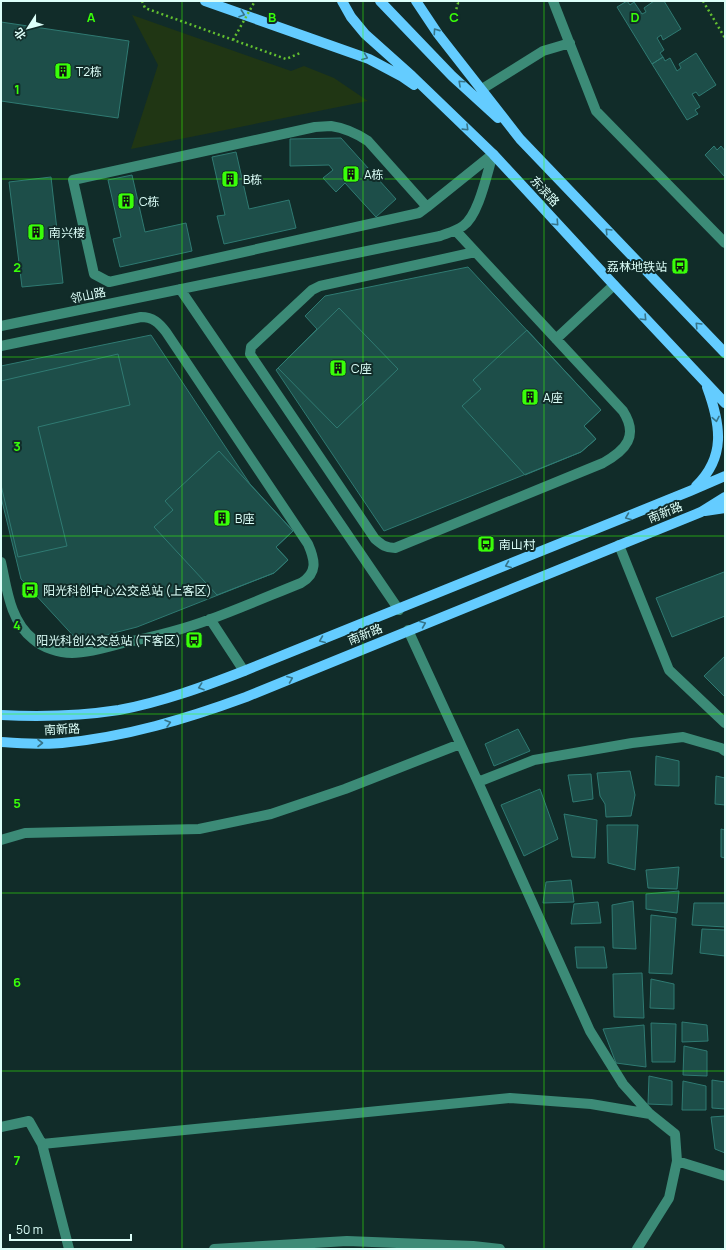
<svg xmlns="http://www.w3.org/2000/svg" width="726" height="1250" font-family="Manrope,'Noto Sans SC',sans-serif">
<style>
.green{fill:#203614}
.building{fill:#1d4e49;stroke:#2f7a72}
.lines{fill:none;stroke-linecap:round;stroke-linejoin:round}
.path{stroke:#63bf30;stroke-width:2.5;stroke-dasharray:2 3;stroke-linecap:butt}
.minor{stroke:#3c8b77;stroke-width:10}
.major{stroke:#64ccff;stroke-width:10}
.path-bridge{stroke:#63bf30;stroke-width:2.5;stroke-dasharray:2 3;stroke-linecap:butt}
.oneway{stroke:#367489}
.grid{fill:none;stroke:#39ff09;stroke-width:1;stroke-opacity:0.55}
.labels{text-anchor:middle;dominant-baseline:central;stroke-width:4;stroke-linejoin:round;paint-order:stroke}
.poi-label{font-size:12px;fill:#ddfff9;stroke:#112c29;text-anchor:start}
.street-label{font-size:12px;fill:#ddfff9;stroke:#112c29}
.grid-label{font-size:13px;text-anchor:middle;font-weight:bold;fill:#39ff09;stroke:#112c29;stroke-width:4;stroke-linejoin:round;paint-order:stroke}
</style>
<rect width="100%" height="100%" fill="#112c29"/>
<path class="green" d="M132,15L291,71L304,66L334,78L368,101L131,149L158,65Z"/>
<path class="building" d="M627,1L630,5L634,2L642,14L646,12L644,8L654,1H664L681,29L663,40L661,35L657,38L664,50L660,53L663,57L652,64L617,7Z
M1,22L129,41L118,118L1,101Z
M696,53L716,85L699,96L696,92L692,94L700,107L695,110L698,114L687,120L652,64L663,57L665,61L670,58L677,71L681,68L679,64Z
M341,138L396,199L376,217L345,183L336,192L323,178L333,170L329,165L290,166V139Z
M714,146L717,150L721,146L725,151V177L705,155Z
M236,152L249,209L289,200L296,228L224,244L217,216L225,215L212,157Z
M132,175L145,232L186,223L192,251L120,267L113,239L121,237L108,180Z
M51,177L63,283L22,287L9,182Z
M468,267L601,410L584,426L596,439L581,452L384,531L276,370L317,329L305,316L325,296Z
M339,308L398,369L337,428L278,368Z
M527,330L601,410L584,426L596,439L581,452L525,475L462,406L481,389L473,380Z
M151,335L250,484L293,531L276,547L288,560L274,573L137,627L79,642L21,579L1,497V366Z
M118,354L130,405L38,427L67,546L18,557L1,485V381Z
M219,451L293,531L276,547L288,560L274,573L217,595L154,527L173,510L165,501Z
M724,572L725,573V616L672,637L656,598Z
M725,656V697L704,676Z
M518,729L530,751L494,766L485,744Z
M656,756L679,761V786L655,785Z
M630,771L635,795L631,816L606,817L605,804L600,796L597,773Z
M591,774L593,799L573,802L568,775Z
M716,776L725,778V805L715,804Z
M540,789L558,839L524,856L501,805Z
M564,814L597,820L595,858L572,857Z
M607,825H638L635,870L608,863Z
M721,829L725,830V858L721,857Z
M679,867L677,889L648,888L646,870Z
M571,880L574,902L543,903L546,882Z
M679,891L677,913L646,909V894Z
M633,901L636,949L613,948L612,905Z
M598,902L601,923L571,924L574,904Z
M694,903H725V927L692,925Z
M651,915L676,918L672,974L649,973Z
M702,929L725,930V956L700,953Z
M575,947H604L607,968H577Z
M642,973L644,1018L614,1017L613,974Z
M651,979L674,984V1009L650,1008Z
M682,1022L707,1025L708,1041L682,1042Z
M651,1023L676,1024L675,1062H652Z
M644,1025L646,1067L616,1063L603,1029Z
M684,1046L707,1051V1076L683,1075Z
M649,1076L672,1081V1105L648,1104Z
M712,1080L725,1082V1109L712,1108Z
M683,1081L706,1086V1110H682Z
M725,1116V1153L715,1149L711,1117Z"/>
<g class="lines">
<path class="path" d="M142,1L145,8L286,59L300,53
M703,1L725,38
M455,14L458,3L456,1"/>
<path class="minor" d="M553,1L596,111L725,243
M482,89L543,51L570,43
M331,126C345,128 356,133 368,141L427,207L419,213L109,282L94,274L73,180L315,127Z
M427,207L493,154
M456,231L623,411C639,436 626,450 603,463L395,548C386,548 382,545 375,539L250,354L251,347L312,290L320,286L475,252
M180,289L399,610
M1,326L440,236C448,233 456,231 463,226C479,215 487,173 493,154
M556,339L614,285
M1,346L141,317C153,317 159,323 166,332L308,544C315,560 318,573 301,583C271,595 241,608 211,619C182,630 153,637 123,643C109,647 86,653 72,653C59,653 43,648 33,639C10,621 7,589 1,562
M619,545L669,670L725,723
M210,619L244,671
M408,630L478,782L590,1031L623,1084L650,1114L675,1134L677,1161L725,1176
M478,782L534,760L632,743L683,737L721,748L725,751
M1,840L25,833L199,829L271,814L345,789L460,744
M1,1127L29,1121L42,1144L510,1098L591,1104L650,1114
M42,1144L69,1249
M214,1249L347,1241L473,1246L500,1249
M637,1249L669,1198L677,1161"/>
<path class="major" d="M205,1L369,59L401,76L414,85
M342,1L351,17L365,34L412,76L493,154L614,285L725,403
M380,1L452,76L498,118
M416,1L438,34L520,139L725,353
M696,486C726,457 721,425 707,387
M705,511L725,508
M1,715C40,717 80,716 119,710C162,702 203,687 244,671L690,491L725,476
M1,742C21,743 42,745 62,743C126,737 186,719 246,697L701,512L725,497"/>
<path class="path-bridge" d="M233,40L255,1"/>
</g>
<defs><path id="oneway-chevron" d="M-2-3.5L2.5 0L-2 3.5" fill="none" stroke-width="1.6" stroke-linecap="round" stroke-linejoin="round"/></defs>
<g class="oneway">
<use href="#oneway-chevron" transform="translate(242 14) rotate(19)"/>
<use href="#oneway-chevron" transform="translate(436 31) rotate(-125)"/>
<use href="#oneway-chevron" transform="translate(365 57) rotate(21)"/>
<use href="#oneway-chevron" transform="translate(461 83) rotate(-137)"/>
<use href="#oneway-chevron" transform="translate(466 128) rotate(44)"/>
<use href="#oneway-chevron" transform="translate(556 223) rotate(47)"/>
<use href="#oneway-chevron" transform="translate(608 231) rotate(-134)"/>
<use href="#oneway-chevron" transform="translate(644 318) rotate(46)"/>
<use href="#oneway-chevron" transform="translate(698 325) rotate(-134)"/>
<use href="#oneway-chevron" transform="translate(716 419) rotate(79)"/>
<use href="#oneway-chevron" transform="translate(628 517) rotate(158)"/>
<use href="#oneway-chevron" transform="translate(508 565) rotate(158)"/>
<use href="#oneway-chevron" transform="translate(423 624) rotate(-22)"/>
<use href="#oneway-chevron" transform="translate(322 640) rotate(158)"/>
<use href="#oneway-chevron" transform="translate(290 679) rotate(-22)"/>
<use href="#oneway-chevron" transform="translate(201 687) rotate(161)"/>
<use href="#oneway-chevron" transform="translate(168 723) rotate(-16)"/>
<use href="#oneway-chevron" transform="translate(40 743)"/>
</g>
<path class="grid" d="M182,1V1249M363,1V1249M544,1V1249M1,179H725M1,357H725M1,536H725M1,714H725M1,893H725M1,1071H725"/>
<defs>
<g id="building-square" transform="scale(0.9)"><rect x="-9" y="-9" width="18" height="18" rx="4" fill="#39ff09" stroke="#112c29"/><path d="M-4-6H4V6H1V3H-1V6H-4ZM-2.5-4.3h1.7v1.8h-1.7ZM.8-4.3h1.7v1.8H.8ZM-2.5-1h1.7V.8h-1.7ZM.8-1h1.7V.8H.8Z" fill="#111"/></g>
<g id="bus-square" transform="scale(0.9)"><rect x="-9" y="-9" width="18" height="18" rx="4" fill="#39ff09" stroke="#112c29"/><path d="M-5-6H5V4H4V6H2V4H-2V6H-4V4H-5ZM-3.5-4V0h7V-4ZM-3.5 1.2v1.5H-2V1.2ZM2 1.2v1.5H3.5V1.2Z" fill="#111"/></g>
</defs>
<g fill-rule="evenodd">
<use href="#building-square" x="63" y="71"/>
<use href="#building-square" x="351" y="174"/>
<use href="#building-square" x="230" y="179"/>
<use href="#building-square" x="126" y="201"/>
<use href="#building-square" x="36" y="232"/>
<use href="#bus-square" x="680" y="266"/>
<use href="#building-square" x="338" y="368"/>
<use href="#building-square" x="530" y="397"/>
<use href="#building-square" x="222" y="518"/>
<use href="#bus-square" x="486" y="544"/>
<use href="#bus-square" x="30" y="590"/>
<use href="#bus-square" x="194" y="640"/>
</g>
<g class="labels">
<g class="poi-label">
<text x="76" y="71">T2栋</text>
<text x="364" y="174">A栋</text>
<text x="243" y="179">B栋</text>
<text x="139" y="201">C栋</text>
<text x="49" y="232">南兴楼</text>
<text x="667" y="266" text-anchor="end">荔林地铁站</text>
<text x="351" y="368">C座</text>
<text x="543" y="397">A座</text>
<text x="235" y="518">B座</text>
<text x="499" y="544">南山村</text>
<text x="43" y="590">阳光科创中心公交总站 (上客区)</text>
<text x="181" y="640" text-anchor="end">阳光科创公交总站 (下客区)</text>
</g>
<g class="street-label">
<text transform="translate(545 191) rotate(47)">东滨路</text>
<text transform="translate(88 295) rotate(-12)">邻山路</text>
<text transform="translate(665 512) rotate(-22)">南新路</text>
<text transform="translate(365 634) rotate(-22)">南新路</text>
<text transform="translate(62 729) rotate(-3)">南新路</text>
</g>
</g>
<g class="grid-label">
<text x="91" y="22">A</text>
<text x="272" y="22">B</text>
<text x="454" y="22">C</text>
<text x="635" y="22">D</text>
<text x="17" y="94">1</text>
<text x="17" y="272">2</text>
<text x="17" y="451">3</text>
<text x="17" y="630">4</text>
<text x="17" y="808">5</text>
<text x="17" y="987">6</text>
<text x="17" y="1165">7</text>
</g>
<rect width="726" height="1250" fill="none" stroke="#ddfff9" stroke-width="4"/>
<g transform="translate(28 28) rotate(234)" stroke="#112c29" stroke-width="3" paint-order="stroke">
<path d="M0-3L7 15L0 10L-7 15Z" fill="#ddfff9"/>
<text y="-6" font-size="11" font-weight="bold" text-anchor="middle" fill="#ddfff9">北</text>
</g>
<path d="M10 1234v6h121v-6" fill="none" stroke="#ddfff9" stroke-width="2"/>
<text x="16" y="1234" font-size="12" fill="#ddfff9" stroke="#112c29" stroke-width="3" paint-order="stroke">50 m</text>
</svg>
